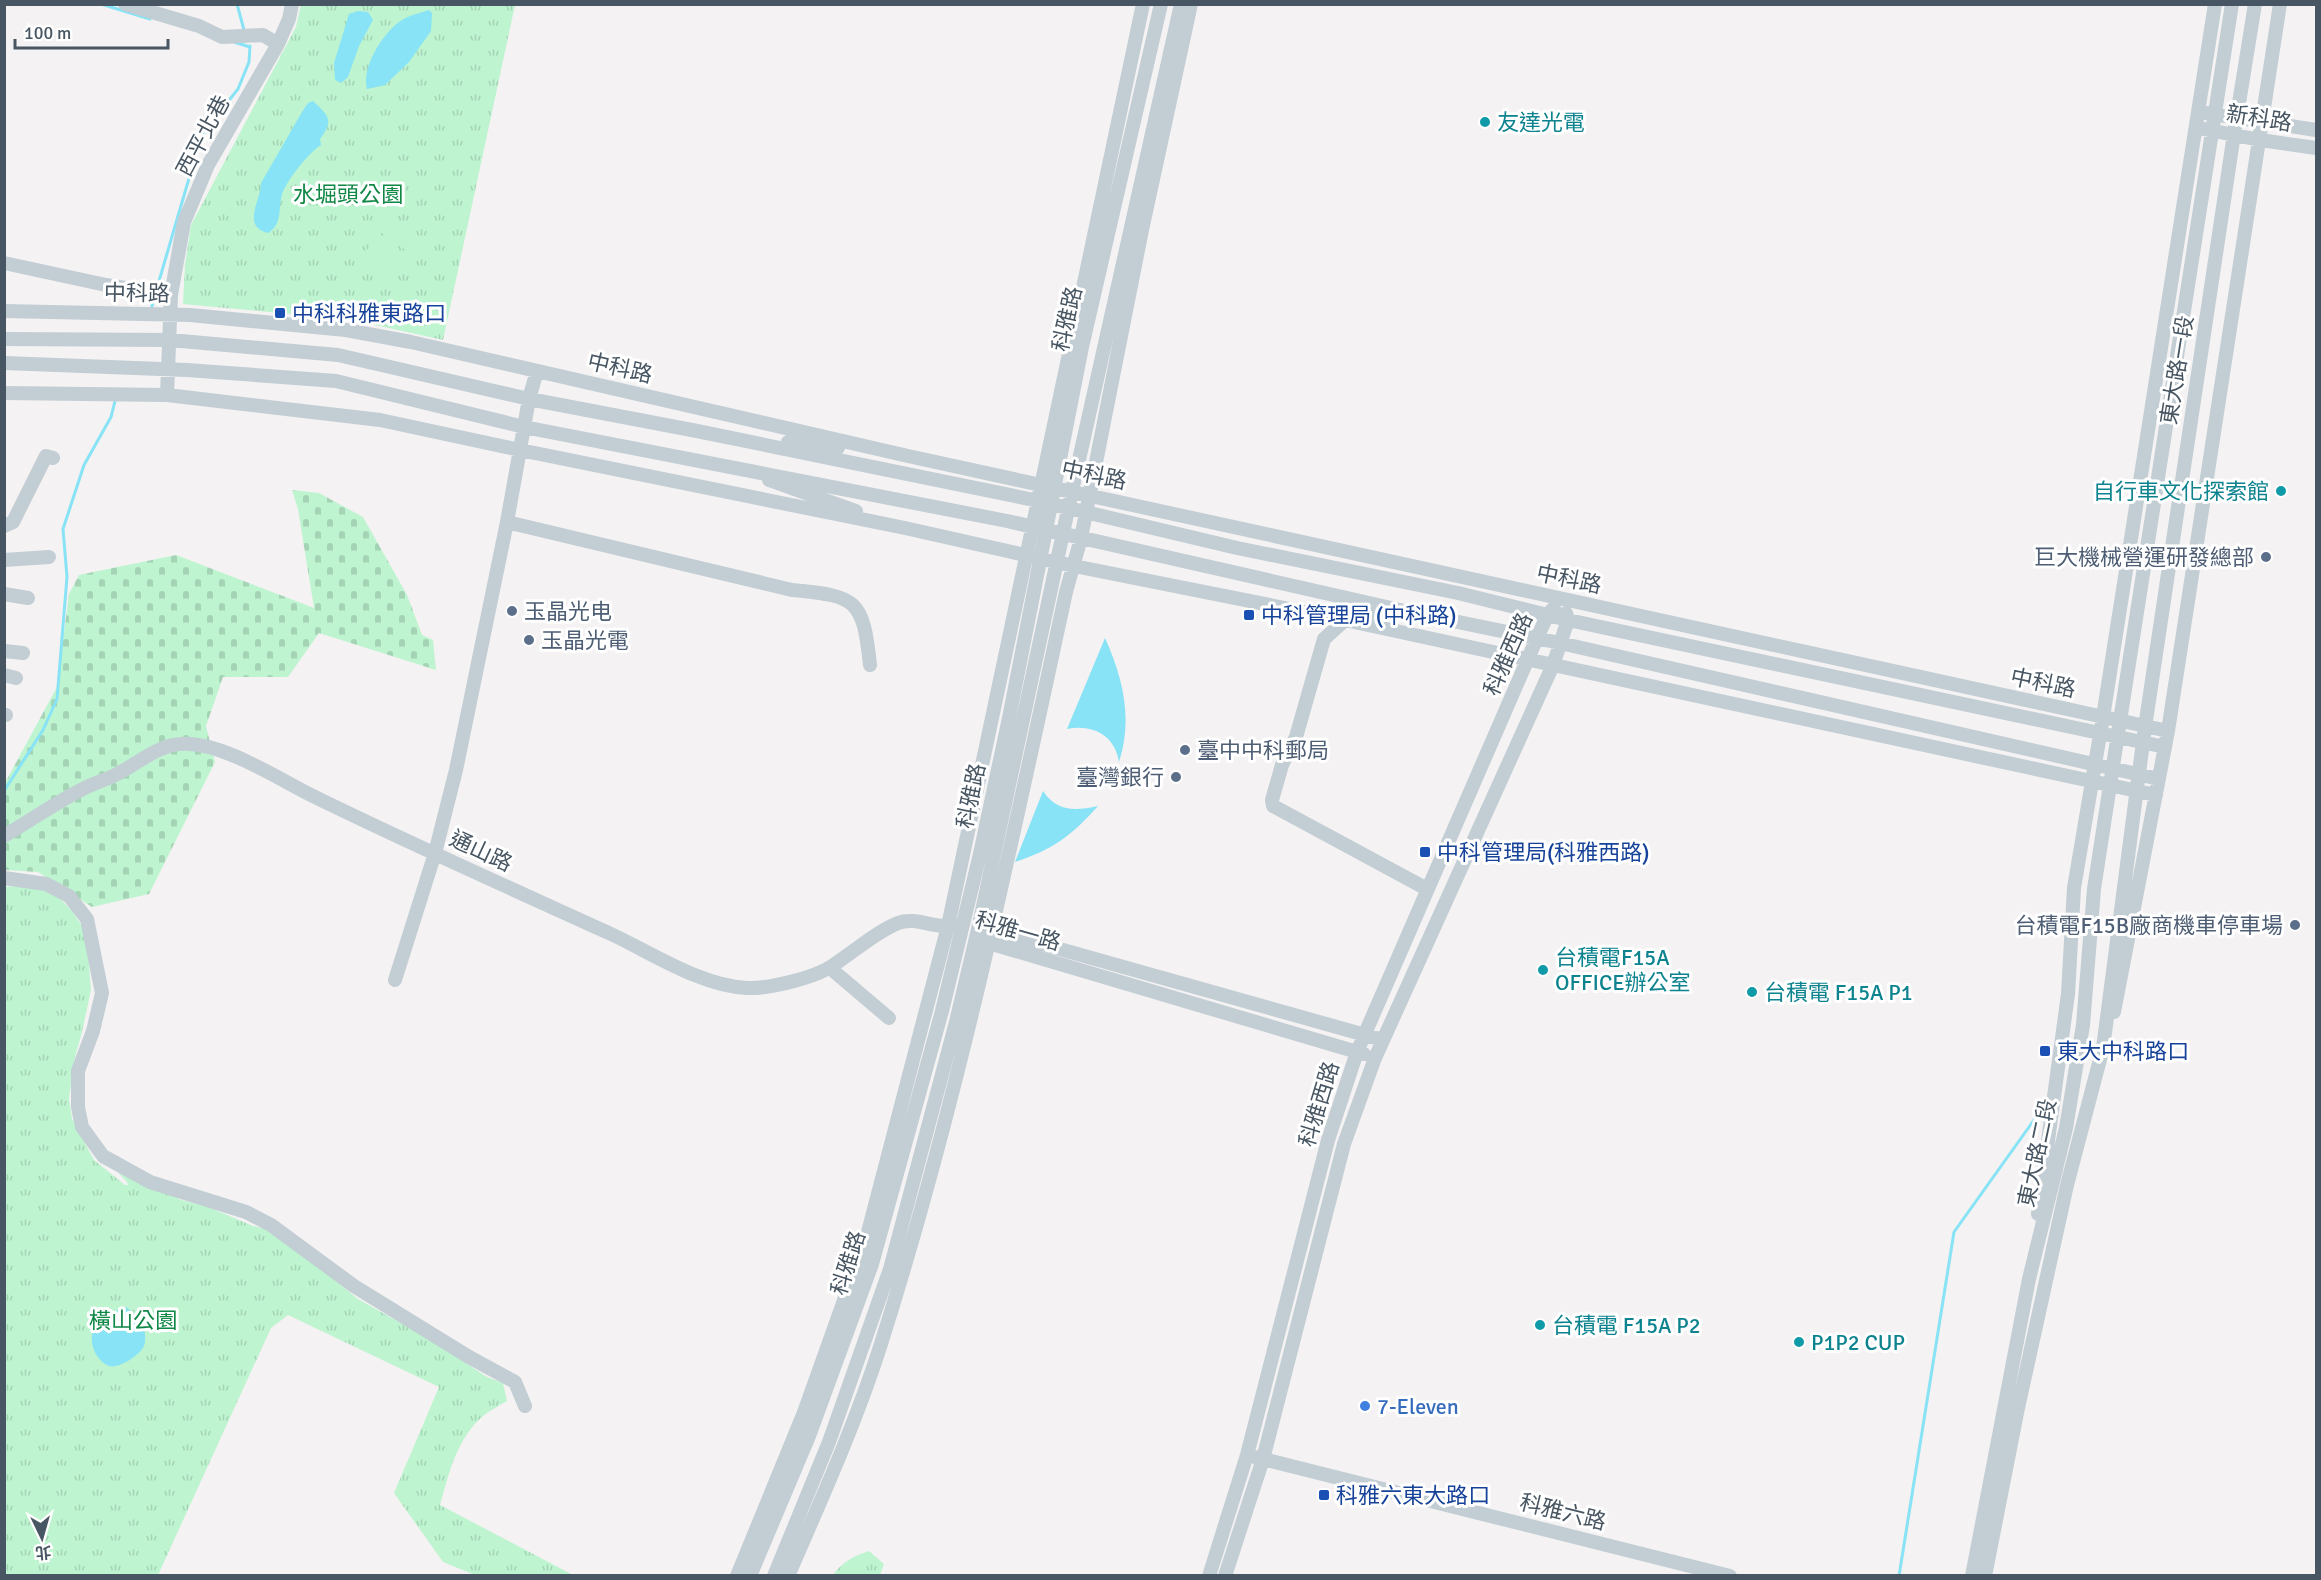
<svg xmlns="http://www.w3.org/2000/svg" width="2321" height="1580" font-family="Signika,'Noto Sans TC',sans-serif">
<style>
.grass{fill:url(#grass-tufts)}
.cemetery{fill:url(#cemetery-stones)}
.pitch{fill:#bef4d0}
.water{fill:#87e3f5}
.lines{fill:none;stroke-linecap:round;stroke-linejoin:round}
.stream{stroke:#87e3f5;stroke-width:3}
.minor{stroke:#c2cdd4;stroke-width:14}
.culture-dot{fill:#0f9aa8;stroke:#fff;stroke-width:2}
.transit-dot{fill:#1a4fb4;stroke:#fff;stroke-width:2}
.service-dot{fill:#5c6f8a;stroke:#fff;stroke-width:2}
.shop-dot{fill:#3f7fe0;stroke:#fff;stroke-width:2}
.labels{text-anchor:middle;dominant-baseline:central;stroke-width:6;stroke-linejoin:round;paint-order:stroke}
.street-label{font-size:22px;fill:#475662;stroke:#fff}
.culture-label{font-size:22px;fill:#0d838f;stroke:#fff;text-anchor:start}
.park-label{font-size:22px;fill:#0f8745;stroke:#fff}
.transit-label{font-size:22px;fill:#164399;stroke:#fff;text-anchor:start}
.service-label{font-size:22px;fill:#4e5e75;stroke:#fff;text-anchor:end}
.shop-label{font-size:22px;fill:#366cbe;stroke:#fff;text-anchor:start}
</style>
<defs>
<pattern id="grass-tufts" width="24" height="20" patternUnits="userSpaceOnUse" patternTransform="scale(1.5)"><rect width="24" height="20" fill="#bef4d0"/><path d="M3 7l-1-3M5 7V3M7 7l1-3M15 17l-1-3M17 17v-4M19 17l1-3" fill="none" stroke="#a5d3b5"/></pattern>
<pattern id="cemetery-stones" width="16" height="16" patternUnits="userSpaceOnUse" patternTransform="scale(1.5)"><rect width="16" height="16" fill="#bef4d0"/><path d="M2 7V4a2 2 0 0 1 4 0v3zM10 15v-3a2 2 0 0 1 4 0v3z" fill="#a5d3b5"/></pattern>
</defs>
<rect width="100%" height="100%" fill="#f4f2f2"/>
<path class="grass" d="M301,5H515L443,340L348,319L183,304L185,265L191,225L296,27Z
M46,884L72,911L82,926L88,951L91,990L82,1032L75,1057L69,1098L72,1119L94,1160L125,1185H128L127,1182L103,1156L181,1200L206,1206L253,1226L274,1231L358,1299L429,1339L487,1377L503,1383L507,1401C499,1406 490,1410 483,1416C457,1438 449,1473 440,1505L573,1575H475L443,1562L394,1493L439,1387L288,1315L271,1328L158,1575H5V887Z
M869,1551L884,1564L880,1575H833C842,1562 854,1556 869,1551Z"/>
<path class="cemetery" d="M292,490L319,493L363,517L407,595L422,635L433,640L436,670L319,633L288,677H223L206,726L215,762L149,894L92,907L38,872L5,870V783L57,687L69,594L79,575L176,555L314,608L298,509Z"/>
<path class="pitch" d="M389,219L419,240L410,253L380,232Z
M373,241L403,262L394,275L364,254Z"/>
<path class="water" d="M429,10L432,13L431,31L409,62L385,85L367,89C361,67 384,31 402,20C410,15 420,13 429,10Z
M358,11L368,12L373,20L359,46L348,77L341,83L335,80L334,63L349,14Z
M313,101C329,116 334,120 320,139L321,145C309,152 287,180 282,194C278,208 283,224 268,233C241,226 261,201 261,183L302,112L308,103Z
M1105,638C1123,678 1133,719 1119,762C1115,735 1092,724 1067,729Z
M1043,791C1057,812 1075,811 1098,806C1071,836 1054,849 1015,862Z
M122,1307H126L132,1312L131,1316L139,1327L144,1328C145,1333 146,1341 144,1346C140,1355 119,1369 109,1366C95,1361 86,1338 96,1326C102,1318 114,1313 122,1307Z"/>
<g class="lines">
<path class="stream" d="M101,4L150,19
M237,4L244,30
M234,42L250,47
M159,281L202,134L238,89L249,62L250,46
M151,309L155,297
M4,791L43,730L57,699L67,577L63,529L84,465L111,417L115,401
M1899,1576L1954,1232L2044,1106"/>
<path class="minor" d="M125,4L199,26L222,37L263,35L278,44
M2206,113L2316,130
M2204,129L2260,140L2316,148
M4,263L106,285L171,295
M4,311L190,315L346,330L411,342L908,456L2168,731
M4,339L170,340L338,355L529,399L697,431L1039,501L1237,548L1458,593L1568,620L2165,747
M4,363L187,370L336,381L524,427L1007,521L1400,610L1560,643L2159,779
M4,393L167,395L380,420L520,450L905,528L1074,566L1345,620L2156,795
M167,395L171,295L184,222L208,165L278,44L289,19L292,4
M788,442L838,448
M769,480L856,511
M507,522L792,590C857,596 863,599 870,665
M4,526L13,522L46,456L53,458
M4,560L49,557
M4,594L28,598
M1392,612L1345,620L1324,639L1296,737L1282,765L1272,800L1273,806L1427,889
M4,651L23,653
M4,675L16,678
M4,715H6
M4,836C30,821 55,803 81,790C93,783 107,780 119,773C138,763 159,745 180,744C222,741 278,779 315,797C413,845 512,889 611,934C652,953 701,986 747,988C768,989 814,978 832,966C854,952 874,933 898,923C916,916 937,930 955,925
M4,878L46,884L69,896L87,919L102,993L93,1031L78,1071V1107L82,1127L103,1156L150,1182L246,1212L271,1225L354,1286L469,1357L515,1382L525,1406
M985,928L1383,1040
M982,941L1364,1054
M830,968L889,1018
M395,980L435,853L456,770L507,522L529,399L537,371
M2114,1012L2168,731L2280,4
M2038,1214L2068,994L2074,888L2103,717L2215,4
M1255,1457L1730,1576
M737,1576L803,1415L867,1236L948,926L1143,4
M750,1576L809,1436L872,1264L942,1011L980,854L1009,718L1082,347L1161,4
M774,1576L829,1442L890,1269L956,1022L979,925L1072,491L1181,4
M788,1576C821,1500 855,1425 880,1347C959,1099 1011,845 1066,592L1081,538L1142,230L1191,4
M1209,1576L1247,1455L1328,1140L1357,1052L1537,638L1548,614L1554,608
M1225,1576L1263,1459L1344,1144L1375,1058L1553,665L1568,620L1566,613
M1972,1576L2029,1279L2066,1128L2083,1025L2094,889L2110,785L2232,4
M1985,1576L2018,1408L2067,1185L2103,1048L2145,727L2234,134L2255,4"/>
</g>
<g class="culture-dot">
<circle cx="1485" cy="122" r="6"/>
<circle cx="2281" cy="491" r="6"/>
<circle cx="1543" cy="970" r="6"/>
<circle cx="1752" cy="992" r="6"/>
<circle cx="1540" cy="1325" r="6"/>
<circle cx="1799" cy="1342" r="6"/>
</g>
<g class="transit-dot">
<rect x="274" y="307" width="12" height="12" rx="3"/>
<rect x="1243" y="609" width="12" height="12" rx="3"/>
<rect x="1419" y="846" width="12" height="12" rx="3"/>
<rect x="2039" y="1045" width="12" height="12" rx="3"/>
<rect x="1318" y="1489" width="12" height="12" rx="3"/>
</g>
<g class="service-dot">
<circle cx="2266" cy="557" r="6"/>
<circle cx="512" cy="611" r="6"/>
<circle cx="529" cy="640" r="6"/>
<circle cx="1185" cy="750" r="6"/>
<circle cx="1176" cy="777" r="6"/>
<circle cx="2295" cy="925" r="6"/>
</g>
<circle class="shop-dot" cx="1365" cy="1406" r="6"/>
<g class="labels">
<g class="street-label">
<text transform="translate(2259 118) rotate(9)">新科路</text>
<text transform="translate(203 136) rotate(-62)">西平北巷</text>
<text transform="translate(137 293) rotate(1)">中科路</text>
<text transform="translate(1067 319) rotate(-77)">科雅路</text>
<text transform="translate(620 368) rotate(13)">中科路</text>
<text transform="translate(2177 370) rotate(-81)">東大路一段</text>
<text transform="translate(1094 475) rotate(12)">中科路</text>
<text transform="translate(1569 579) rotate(12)">中科路</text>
<text transform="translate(1508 654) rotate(-66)">科雅西路</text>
<text transform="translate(2043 683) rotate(12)">中科路</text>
<text transform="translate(971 796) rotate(-78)">科雅路</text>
<text transform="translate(481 851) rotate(25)">通山路</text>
<text transform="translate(1018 931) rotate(16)">科雅一路</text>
<text transform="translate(1319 1104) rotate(-73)">科雅西路</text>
<text transform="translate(2037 1153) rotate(-78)">東大路二段</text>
<text transform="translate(848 1263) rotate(-72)">科雅路</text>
<text transform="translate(1563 1512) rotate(14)">科雅六路</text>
</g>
<g class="culture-label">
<text x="1497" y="122">友達光電</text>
<text x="2269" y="491" text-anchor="end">自行車文化探索館</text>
<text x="1555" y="957">台積電F15A<tspan x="1555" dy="25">OFFICE辦公室</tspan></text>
<text x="1764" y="992">台積電 F15A P1</text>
<text x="1552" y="1325">台積電 F15A P2</text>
<text x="1811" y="1342">P1P2 CUP</text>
</g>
<g class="park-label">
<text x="348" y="194">水堀頭公園</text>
<text x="133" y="1320">橫山公園</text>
</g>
<g class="transit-label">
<text x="292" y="313">中科科雅東路口</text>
<text x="1261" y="615">中科管理局 (中科路)</text>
<text x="1437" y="852">中科管理局(科雅西路)</text>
<text x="2057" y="1051">東大中科路口</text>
<text x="1336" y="1495">科雅六東大路口</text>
</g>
<g class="service-label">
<text x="2254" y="557">巨大機械營運研發總部</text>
<text x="524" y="611" text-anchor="start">玉晶光电</text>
<text x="541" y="640" text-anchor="start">玉晶光電</text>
<text x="1197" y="750" text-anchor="start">臺中中科郵局</text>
<text x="1164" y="777">臺灣銀行</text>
<text x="2283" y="925">台積電F15B廠商機車停車場</text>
</g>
<g class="shop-label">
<text x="1377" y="1406">7-Eleven</text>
</g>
</g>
<rect width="2321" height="1580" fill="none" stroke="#475662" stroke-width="12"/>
<g transform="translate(42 1538) rotate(175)" stroke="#ffffff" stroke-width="4.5" paint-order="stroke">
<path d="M0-4.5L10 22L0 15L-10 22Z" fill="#475662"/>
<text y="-9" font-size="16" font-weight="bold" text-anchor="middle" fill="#475662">北</text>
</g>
<path d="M15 39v9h153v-9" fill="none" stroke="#475662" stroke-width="3"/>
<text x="24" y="39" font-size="18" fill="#475662" stroke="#ffffff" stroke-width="4.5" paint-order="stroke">100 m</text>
</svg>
